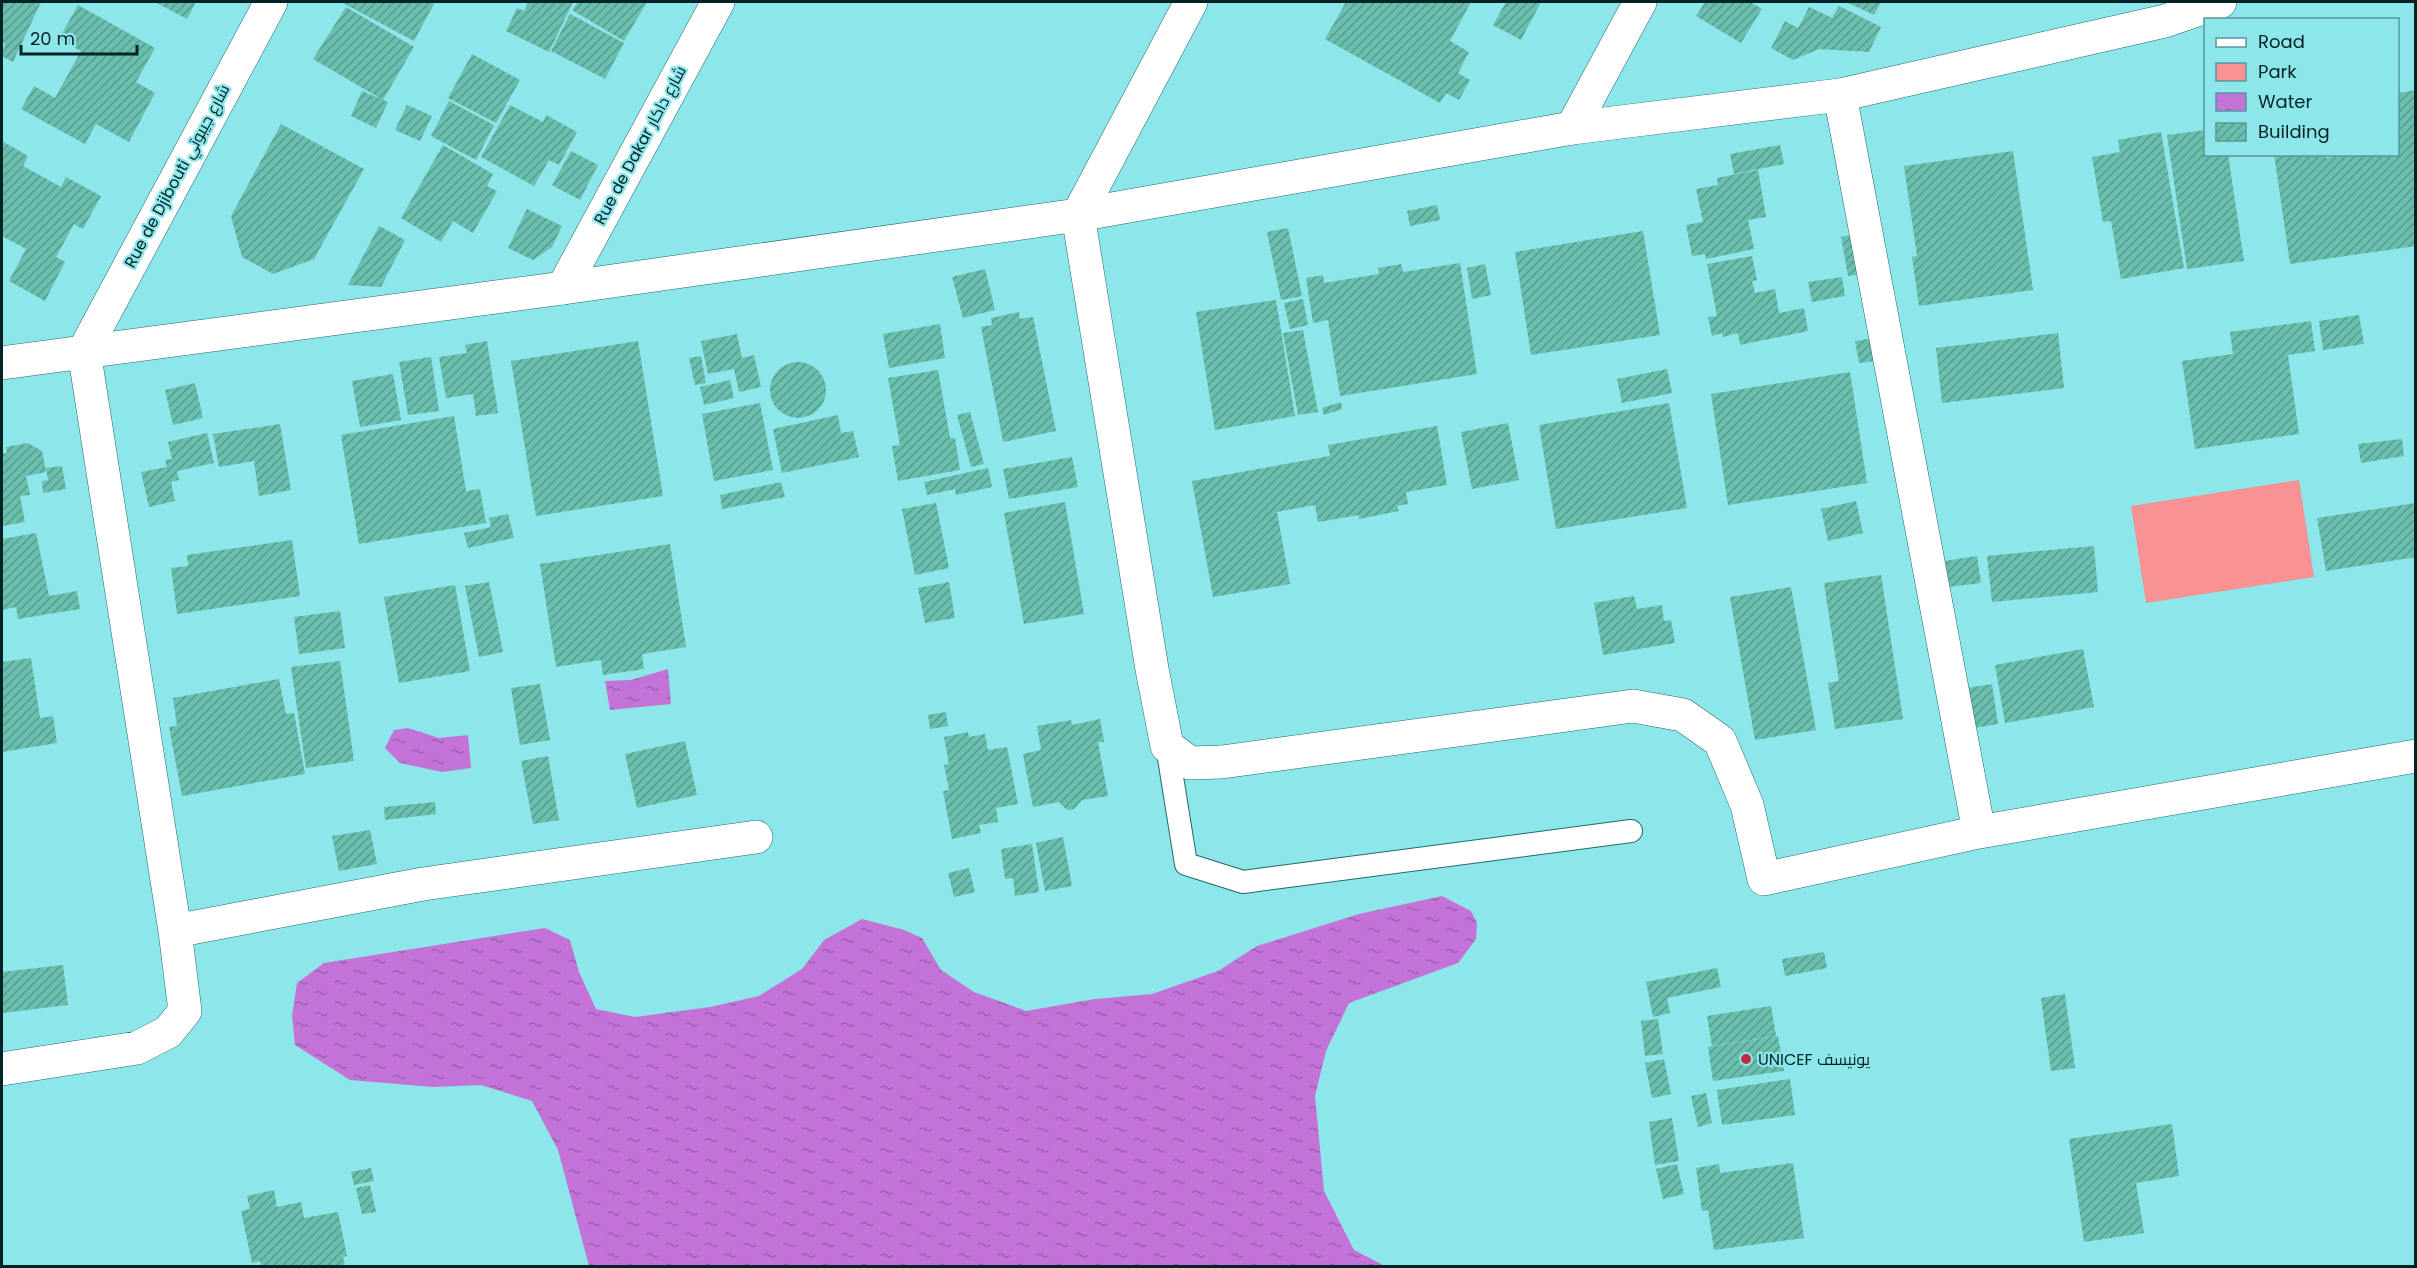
<svg xmlns="http://www.w3.org/2000/svg" width="2417" height="1268" font-family="Poppins,Cairo,sans-serif">
<style>
.green{fill:#f99294}
.water{fill:url(#water-ripples)}
.building{fill:url(#building-hatch)}
.lines{fill:none;stroke-linecap:round;stroke-linejoin:round}
.service-casing{stroke:#21696c;stroke-width:24}
.minor-casing{stroke:#21696c;stroke-width:34}
.tertiary-casing{stroke:#21696c;stroke-width:34}
.service{stroke:#fff;stroke-width:22}
.minor{stroke:#fff;stroke-width:33}
.tertiary{stroke:#fff;stroke-width:33}
.poi-dot{fill:#bc2b3e;stroke:#8de6ea;stroke-width:2}
.labels{text-anchor:middle;dominant-baseline:central;stroke-width:4.5;stroke-linejoin:round;paint-order:stroke}
.street-label{font-size:16px;fill:#002426;stroke:#8de6ea}
.poi-label{font-size:16px;fill:#002426;stroke:#8de6ea;text-anchor:start}
</style>
<defs>
<pattern id="water-ripples" width="26" height="14" patternUnits="userSpaceOnUse" patternTransform="scale(1.5)"><rect width="26" height="14" fill="#c373d7"/><path d="M2 4q2-2 4 0t4 0M15 11q2-2 4 0t4 0" fill="none" stroke="#9c5eae"/></pattern>
<pattern id="building-hatch" width="6" height="6" patternUnits="userSpaceOnUse" patternTransform="scale(1.5)"><rect width="6" height="6" fill="#6abead"/><path d="M-1 1l2-2M0 6l6-6M5 7l2-2" fill="none" stroke="#559a8d"/></pattern>
</defs>
<rect width="100%" height="100%" fill="#8de6ea"/>
<path class="green" d="M2299,480L2314,577L2146,603L2131,506Z"/>
<path class="water" d="M668,669L671,704L610,710L605,681L631,680Z
M408,728L439,738L468,735L471,768L442,772L400,763L385,748L394,730Z
M1442,896L1471,911L1477,923L1476,939L1458,963L1349,1003L1326,1051L1315,1096L1324,1191L1354,1250L1385,1266H589L558,1150L532,1101L481,1085L433,1087L350,1080L295,1045L292,1015L297,983L324,963L545,928L570,940L579,972L596,1009L635,1017L710,1007L759,996L802,969L824,940L862,919L904,930L922,938L941,970L974,992L1026,1011L1095,999L1152,994L1218,971L1257,946L1359,914Z"/>
<path class="building" d="M2,2H41L13,62L2,56L5,43L2,42Z
M155,2H196L187,19Z
M341,2H435L414,41Z
M528,2H573L549,52L506,31L517,8L524,11Z
M578,2H647L624,41L572,10Z
M1346,2H1471L1450,41L1469,52L1458,73L1470,80L1459,100L1446,93L1440,103L1325,39Z
M1506,2H1541L1521,40L1493,25Z
M1705,2H1750L1762,9L1741,43L1696,16Z
M1846,2H1881L1874,15Z
M78,5L155,48L136,82L155,93L129,142L96,124L85,144L21,109L34,86L55,98L81,51L59,39Z
M1839,6L1881,27L1869,52L1819,49L1793,60L1771,48L1785,21L1798,28L1809,7L1832,18Z
M346,7L414,47L383,100L313,59Z
M570,14L624,43L605,79L551,51Z
M472,54L520,80L496,123L448,98Z
M2416,90V246L2290,264L2274,154H2325L2326,158L2351,154H2398V93Z
M362,91L388,102L376,128L351,116Z
M449,101L494,125L476,160L431,136Z
M407,105L432,116L420,141L395,130Z
M510,105L543,122L546,115L577,132L559,165L549,160L534,186L481,157Z
M281,124L364,169L314,259L273,274L242,257L231,216Z
M2206,130V154H2228L2244,261L2187,269L2167,135Z
M2161,132L2184,268L2121,279L2111,221L2103,222L2092,157L2120,152L2118,140Z
M2,141L28,156L23,166L61,187L66,177L101,196L83,229L74,224L56,257L65,262L45,301L9,281L26,249L2,236Z
M443,145L493,174L487,186L497,191L473,233L453,221L441,242L401,218Z
M1780,145L1784,164L1734,174L1730,154Z
M571,151L598,165L580,200L552,185Z
M2013,151L2033,290L1919,306L1912,257L1917,256L1904,166Z
M1758,170L1766,217L1748,220L1754,249L1706,259L1705,254L1692,256L1686,225L1703,222L1696,189L1718,185L1717,178Z
M1437,205L1440,220L1410,226L1407,211Z
M527,209L562,226L552,247L533,260L508,248Z
M379,226L405,240L381,287L348,285Z
M1288,228L1302,296L1281,300L1267,232Z
M1643,231L1660,335L1531,355L1515,252Z
M1855,234L1863,274L1848,276L1841,237Z
M1752,256L1757,280L1752,281L1755,293L1775,289L1779,313L1804,308L1808,331L1740,345L1738,333L1723,337L1722,333L1712,336L1708,317L1717,316L1707,264Z
M1460,263L1477,374L1340,396L1328,320L1313,323L1306,278L1323,275L1324,283L1379,274L1378,268L1401,264L1403,272Z
M1485,264L1491,295L1472,299L1467,268Z
M985,269L995,310L963,318L952,277Z
M1842,277L1845,296L1812,302L1808,282Z
M1303,299L1308,325L1290,329L1284,303Z
M1276,300L1295,416L1215,430L1196,312Z
M1019,312L1020,319L1033,317L1056,431L1003,442L981,327L992,325L991,318Z
M2359,315L2364,344L2323,350L2319,321Z
M2311,321L2315,351L2288,355L2299,434L2195,449L2182,361L2233,354L2230,332Z
M940,324L945,358L889,368L883,334Z
M1303,330L1318,412L1298,415L1283,333Z
M2058,333L2064,388L1942,403L1936,348Z
M737,334L742,358L754,355L761,387L739,392L734,369L708,374L701,341Z
M1881,337L1885,360L1859,363L1855,341Z
M487,341L498,413L476,416L473,394L446,398L439,357L467,353L465,345Z
M638,341L663,496L536,516L511,361Z
M701,356L706,383L695,385L689,358Z
M431,357L439,411L408,415L399,362Z
M770 390a28 28 0 1 1 56 0a28 28 0 1 1-56 0Z
M1667,369L1672,393L1622,403L1617,379Z
M938,370L950,438H955L960,470L898,481L892,446L900,445L888,378Z
M1850,372L1867,483L1728,505L1711,394Z
M393,374L401,420L360,427L352,381Z
M730,380L734,398L704,405L700,387Z
M195,383L203,418L173,425L165,390Z
M1341,402L1342,409L1324,415L1322,408Z
M760,403L773,470L714,481L702,414Z
M1669,403L1687,508L1556,529L1539,425Z
M970,412L984,464L971,467L957,415Z
M838,415L841,433L853,431L859,457L782,473L773,429Z
M454,416L466,491L480,489L486,523L359,544L341,435Z
M1508,423L1519,480L1472,489L1461,432Z
M280,424L291,490L259,496L254,461L219,467L213,434Z
M1437,426L1447,485L1406,492L1408,504L1397,506L1399,511L1359,519V515L1318,522L1315,505L1277,512L1290,584L1213,597L1192,481L1330,456L1328,445Z
M207,433L214,463L177,471L179,480L171,482L175,501L149,507L141,472L167,467L165,460L172,459L168,442Z
M2402,439L2404,456L2361,463L2358,444Z
M28,443L42,451L46,472L26,476L30,495L20,496L25,522L2,526V454L7,453L6,447Z
M1072,457L1078,487L1009,499L1003,469Z
M62,466L66,489L43,493L42,481L48,480L46,468Z
M988,468L992,487L956,495L955,489L927,495L924,482Z
M781,482L785,497L722,509L720,495Z
M1856,501L1863,533L1828,541L1821,509Z
M1065,502L1084,614L1024,624L1004,513Z
M936,503L949,568L915,575L902,509Z
M2416,503V557L2326,571L2317,518Z
M508,514L514,538L468,548L464,533L491,527L489,518Z
M36,533L49,596L77,591L80,609L18,619L16,607L2,610V539Z
M292,540L300,596L177,614L171,568L188,566L187,555Z
M670,544L686,647L642,654L644,669L603,675L601,660L556,667L540,564Z
M2094,546L2098,592L1992,602L1987,556Z
M1977,556L1981,583L1948,587L1944,561Z
M1881,575L1903,719L1835,729L1828,683L1839,681L1824,583Z
M489,582L503,652L479,657L465,586Z
M949,582L955,618L925,623L918,588Z
M455,585L470,671L399,683L384,597Z
M1791,587L1816,730L1755,740L1730,597Z
M1634,596L1637,609L1662,605L1664,621L1671,620L1675,643L1603,655L1594,603Z
M340,611L345,648L299,654L294,617Z
M2083,649L2094,707L2005,723L1995,665Z
M31,658L40,718L53,716L57,743L2,752V662Z
M340,661L354,761L306,768L291,667Z
M279,679L286,714L294,713L305,774L182,796L169,727L177,726L173,698Z
M540,684L550,740L520,745L511,688Z
M1992,684L1998,724L1967,729L1960,689Z
M946,712L948,726L930,729L928,715Z
M1100,719L1104,742H1098L1108,796L1082,800L1074,809L1067,810L1059,802L1033,807L1023,754L1041,750L1037,726L1071,720L1072,725Z
M968,732L969,737L985,734L988,750L1007,747L1018,804L996,808L998,822L979,825L981,833L952,839L943,791L949,790L944,765L949,764L944,737Z
M685,741L697,795L637,808L625,754Z
M548,756L559,820L533,824L521,761Z
M435,802L436,814L385,820L384,807Z
M370,830L377,864L339,871L332,836Z
M1063,837L1072,886L1045,891L1036,843Z
M1032,844L1039,892L1015,896L1013,878L1005,879L1001,849Z
M969,868L975,892L954,897L948,873Z
M1824,952L1827,968L1785,976L1782,959Z
M63,965L68,1005L2,1013V972Z
M1717,968L1721,987L1667,998L1670,1013L1653,1017L1646,982Z
M2065,994L2075,1068L2051,1071L2041,998Z
M1771,1006L1776,1036L1712,1046L1707,1016Z
M1658,1019L1663,1054L1645,1056L1641,1021Z
M1778,1036L1784,1071L1713,1081L1708,1047Z
M1664,1059L1671,1094L1652,1098L1645,1063Z
M1790,1079L1795,1115L1722,1125L1717,1090Z
M1706,1093L1712,1123L1698,1127L1691,1096Z
M1672,1118L1679,1161L1655,1165L1649,1122Z
M2172,1124L2179,1176L2136,1183L2144,1233L2084,1242L2069,1139Z
M1793,1163L1804,1238L1714,1250L1708,1210L1702,1211L1696,1168L1719,1164L1720,1173Z
M1677,1164L1684,1194L1663,1199L1656,1169Z
M371,1168L374,1181L354,1185L351,1172Z
M370,1185L376,1212L362,1214L356,1188Z
M274,1190L277,1207L301,1202L304,1218L338,1212L347,1256L343,1257L345,1266H261L260,1261L252,1263L241,1211L250,1209L247,1196Z"/>
<g class="lines">
<g class="service-casing">
<path id="service" d="M1167,746L1186,864L1243,882L1631,831"/>
</g>
<g class="minor-casing">
<path id="minor" d="M1191,2L1078,215L1152,669L1167,746L1190,763L1222,762L1633,706L1683,715L1720,741L1747,805L1764,879L1979,832L2416,756
M1840,95L1979,832
M1572,128L1640,2
M563,288L718,2
M175,931L423,884L756,837
M2,1069L137,1048L168,1032L185,1011L175,931L84,351L271,2"/>
</g>
<g class="tertiary-casing">
<path id="tertiary" d="M2,363L563,288L1078,215L1572,128L1840,95L2165,21L2220,2"/>
</g>
<use href="#service" class="service"/>
<use href="#minor" class="minor"/>
<use href="#tertiary" class="tertiary"/>
</g>
<circle class="poi-dot" cx="1746" cy="1059" r="6"/>
<g class="labels">
<g class="street-label">
<text transform="translate(640 145) rotate(-62)">Rue de Dakar شارع داكار</text>
<text transform="translate(177 176) rotate(-62)">Rue de Djibouti شارع جيبوتي</text>
</g>
<g class="poi-label">
<text x="1758" y="1059">UNICEF يونيسف</text>
</g>
</g>
<rect width="2417" height="1268" fill="none" stroke="#002426" stroke-width="6"/>
<rect x="2204" y="18" width="195" height="138" fill="#8de6ea" stroke="#55989c" stroke-width="1.5"/>
<rect x="2216" y="38" width="30" height="9" fill="#ffffff" stroke="#55989c" stroke-width="1.5"/>
<text x="2258" y="48" font-size="18" fill="#002426">Road</text>
<rect x="2216" y="63" width="30" height="18" fill="#f99294" stroke="#55989c" stroke-width="1.5"/>
<text x="2258" y="78" font-size="18" fill="#002426">Park</text>
<rect x="2216" y="93" width="30" height="18" fill="url(#water-ripples)" stroke="#55989c" stroke-width="1.5"/>
<text x="2258" y="108" font-size="18" fill="#002426">Water</text>
<rect x="2216" y="123" width="30" height="18" fill="url(#building-hatch)" stroke="#55989c" stroke-width="1.5"/>
<text x="2258" y="138" font-size="18" fill="#002426">Building</text>
<path d="M21 45v9h116v-9" fill="none" stroke="#002426" stroke-width="3"/>
<text x="30" y="45" font-size="18" fill="#002426" stroke="#8de6ea" stroke-width="4.5" paint-order="stroke">20 m</text>
</svg>
